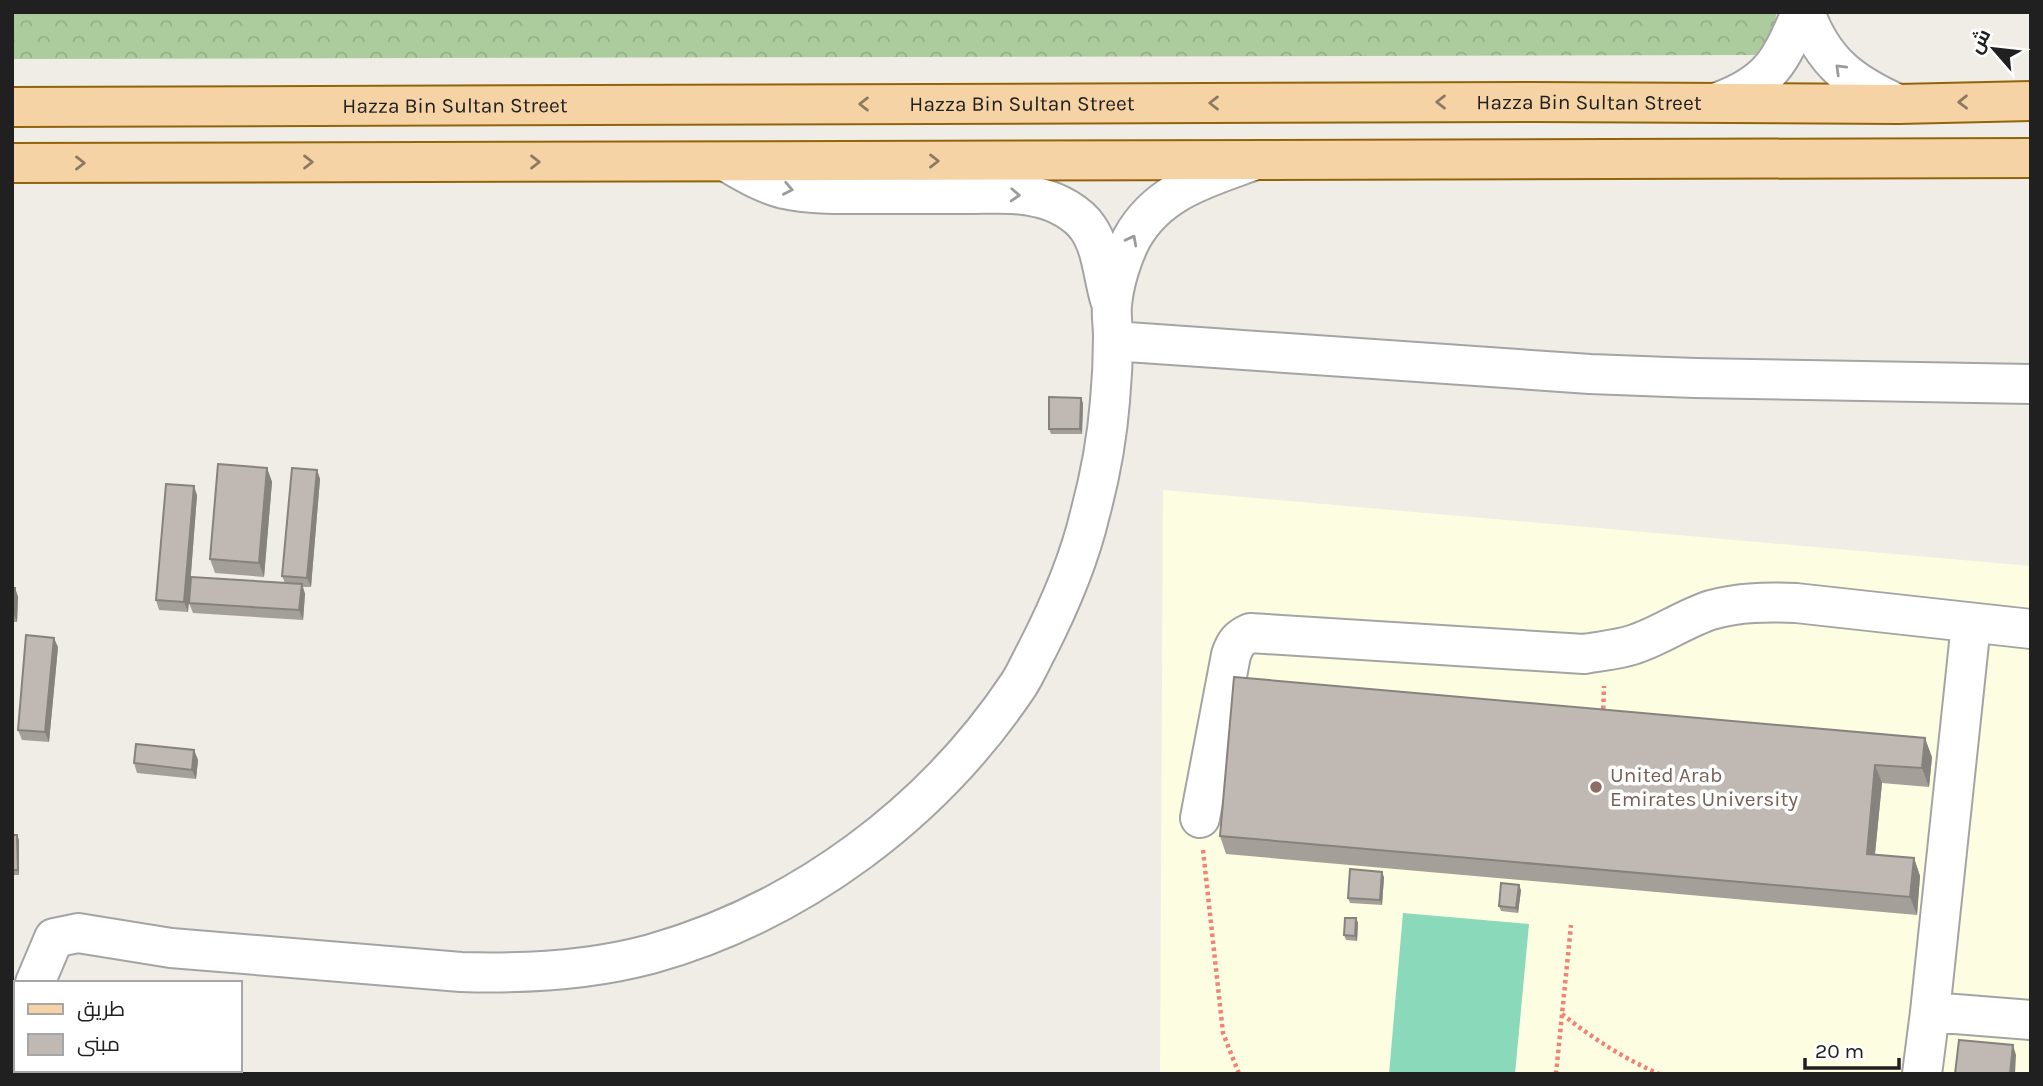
<svg xmlns="http://www.w3.org/2000/svg" width="2043" height="1086" font-family="Karla,Cairo,sans-serif">
<style>
.education{fill:#fdfde2}
.forest{fill:url(#forest-crowns)}
.pitch{fill:#8ad9bb}
.lines{fill:none;stroke-linecap:round;stroke-linejoin:round}
.minor-casing{stroke:#a4a4a4;stroke-width:42}
.major-casing{stroke:#92640a;stroke-width:42}
.path{stroke:#f18376;stroke-width:4.5;stroke-dasharray:3.5 3.5;stroke-linecap:butt}
.minor{stroke:#fff;stroke-width:38}
.major{stroke:#f6d3a5;stroke-width:38}
.wall{fill:#a59f9a}
.shaded-wall{fill:#86827d}
.building{fill:#c0b9b3;stroke:#86827d;stroke-width:2}
.oneway{stroke:#9b9b9b}
.oneway2{stroke:#8b7a62}
.education-dot{fill:#8d6e63;stroke:#fff;stroke-width:2.5}
.labels{text-anchor:middle;dominant-baseline:central;stroke-width:7;stroke-linejoin:round;paint-order:stroke}
.street-label{font-size:21px;fill:#202020;stroke:#fff}
.education-label{font-size:21px;fill:#785e54;stroke:#fff;text-anchor:start}
</style>
<defs>
<pattern id="forest-crowns" width="20" height="18" patternUnits="userSpaceOnUse" patternTransform="scale(1.75)"><rect width="20" height="18" fill="#accc9e"/><path d="M2 6a3 3 0 1 1 6 0M12 15a3 3 0 1 1 6 0" fill="none" stroke="#94af88"/></pattern>
</defs>
<rect width="100%" height="100%" fill="#f0ede7"/>
<path class="education" d="M1163,490L2031,566V1074H1160Z"/>
<path class="forest" d="M12,12H1777L1767,55L12,59Z"/>
<path class="pitch" d="M1403,913L1529,924L1515,1074H1389Z"/>
<g class="lines">
<g class="minor-casing">
<path id="minor" d="M1805,12C1823,62 1851,83 1898,104
M1718,102C1769,84 1782,60 1801,12
M726,162C745,172 763,184 784,189C812,195 841,194 869,194C903,194 937,194 970,194C993,194 1017,192 1040,198C1057,202 1078,213 1088,228C1102,248 1103,277 1110,300
M1113,341L1590,374L1695,378L2031,384
M1200,818L1231,655C1235,643 1239,638 1250,633L1584,654C1600,651 1616,650 1632,645C1659,637 1683,619 1711,610C1739,602 1767,602 1796,603L2031,629
M35,983L54,938L78,933L171,948L461,972C524,974 588,971 651,954C800,912 933,813 1019,684C1026,673 1031,661 1037,650C1059,607 1079,561 1090,514C1100,477 1107,439 1110,401C1112,380 1113,358 1113,337C1113,326 1111,315 1112,305C1114,283 1122,257 1132,238C1158,191 1206,178 1253,161
M1930,1012L2031,1020
M26,1074L27,1070
M1922,1074L1930,1012L1971,624"/>
</g>
<g class="major-casing">
<g id="major">
<path id="s1" d="M12,107L1533,102L1898,104L2031,101"/>
<path d="M12,163L2031,158"/>
</g>
</g>
<path class="path" d="M1603,716L1604,686
M1203,850L1223,1033L1239,1074
M1562,1014C1592,1038 1623,1058 1659,1074
M1556,1074L1571,925"/>
<use href="#minor" class="minor"/>
<use href="#major" class="major"/>
</g>
<path class="wall" d="M1083,403L1082,434H1051L1049,429Z
M267,468L272,482L264,577L215,573L210,559Z
M317,470L320,479L311,587H303L305,594L303,620L193,613L189,603L285,583L282,576Z
M197,495L188,612L159,610L156,600Z
M12,588H15L18,597L17,622H12Z
M58,647L49,742L22,740L18,730Z
M194,750L198,760L196,779L137,773L134,763Z
M1932,757L1929,787L1882,783L1875,855L1914,858L1920,876L1917,915L1226,854L1220,836Z
M12,835L19,840V875H12Z
M1384,877L1382,905L1350,903L1348,898Z
M1521,890L1518,913L1501,911L1499,906Z
M1356,918L1358,923L1357,941L1346,940L1344,935Z"/>
<path class="shaded-wall" d="M1081,398L1083,403L1082,434L1080,429Z
M267,468L272,482L264,577L259,563Z
M317,470L320,479L311,587L307,578Z
M194,486L197,495L188,612L184,602Z
M302,584L305,594L303,620L299,610Z
M15,588L18,597L17,622L13,612Z
M54,638L58,647L49,742L45,732Z
M1925,738L1932,757L1929,787L1922,768Z
M194,750L198,760L196,779L192,770Z
M1875,765L1882,783L1873,872L1867,854Z
M17,835L19,840V875L18,870Z
M1914,858L1920,876L1917,915L1910,897Z
M1382,872L1384,877L1382,905L1380,900Z
M1519,885L1521,890L1518,913L1516,908Z
M1356,918L1358,923L1357,941L1355,936Z
M2013,1045L2016,1055L2015,1074H2010Z"/>
<path class="building" d="M1049,397L1081,398L1080,429H1049Z
M218,464L267,468L259,563L210,559Z
M292,468L317,470L307,578L282,576Z
M166,484L194,486L184,602L156,600Z
M191,577L302,584L299,610L189,603Z
M12,588H15L13,612H12Z
M26,635L54,638L45,732L18,730Z
M1234,677L1925,738L1922,768L1875,765L1867,854L1914,858L1910,897L1220,836Z
M136,744L194,750L192,770L134,763Z
M12,835H17L18,870H12Z
M1350,869L1382,872L1380,900L1348,898Z
M1501,883L1519,885L1516,908L1499,906Z
M1345,918H1356L1355,936L1344,935Z
M1959,1040L2013,1045L2010,1074H1955Z"/>
<defs><path id="oneway-chevron" d="M-2-3.5L2.5 0L-2 3.5" fill="none" stroke-width="1.6" stroke-linecap="round" stroke-linejoin="round" transform="scale(1.75)"/></defs>
<g class="oneway">
<use href="#oneway-chevron" transform="translate(1840 69) rotate(-136)"/>
<use href="#oneway-chevron" transform="translate(788 189) rotate(11)"/>
<use href="#oneway-chevron" transform="translate(1015 195) rotate(3)"/>
<use href="#oneway-chevron" transform="translate(1132 240) rotate(-62)"/>
</g>
<g class="oneway2">
<use href="#oneway-chevron" transform="translate(1441 102) rotate(180)"/>
<use href="#oneway-chevron" transform="translate(1963 102) rotate(179)"/>
<use href="#oneway-chevron" transform="translate(1214 103) rotate(180)"/>
<use href="#oneway-chevron" transform="translate(864 104) rotate(180)"/>
<use href="#oneway-chevron" transform="translate(934 161)"/>
<use href="#oneway-chevron" transform="translate(308 162)"/>
<use href="#oneway-chevron" transform="translate(535 162)"/>
<use href="#oneway-chevron" transform="translate(80 163)"/>
</g>
<circle class="education-dot" cx="1596" cy="787" r="7"/>
<g class="labels">
<g class="street-label">
<text stroke="none"><textPath href="#s1" startOffset="1577">Hazza Bin Sultan Street</textPath></text>
<text stroke="none"><textPath href="#s1" startOffset="1010">Hazza Bin Sultan Street</textPath></text>
<text stroke="none"><textPath href="#s1" startOffset="443">Hazza Bin Sultan Street</textPath></text>
</g>
<g class="education-label">
<text x="1610" y="775">United Arab<tspan x="1610" dy="24">Emirates University</tspan></text>
</g>
</g>
<rect width="2043" height="1086" fill="none" stroke="#202020" stroke-width="28"/>
<rect x="14" y="981" width="228" height="91" fill="#ffffff" stroke="#a6a6a6" stroke-width="2"/>
<rect x="28" y="1004" width="35" height="10" fill="#f6d3a5" stroke="#a6a6a6" stroke-width="2"/>
<text x="77" y="1016" font-size="21" fill="#202020">طريق</text>
<rect x="28" y="1034" width="35" height="21" fill="#c0b9b3" stroke="#a6a6a6" stroke-width="2"/>
<text x="77" y="1051" font-size="21" fill="#202020">مبنى</text>
<g transform="translate(1994 49) rotate(298)" stroke="#ffffff" stroke-width="5" paint-order="stroke">
<path d="M0-5L12 26L0 18L-12 26Z" fill="#202020"/>
<text y="-10" font-size="19" font-weight="bold" text-anchor="middle" fill="#202020">ش</text>
</g>
<path d="M1805 1058v10h94v-10" fill="none" stroke="#202020" stroke-width="3.5"/>
<text x="1815" y="1058" font-size="21" fill="#202020" stroke="#ffffff" stroke-width="5" paint-order="stroke">20 m</text>
</svg>
